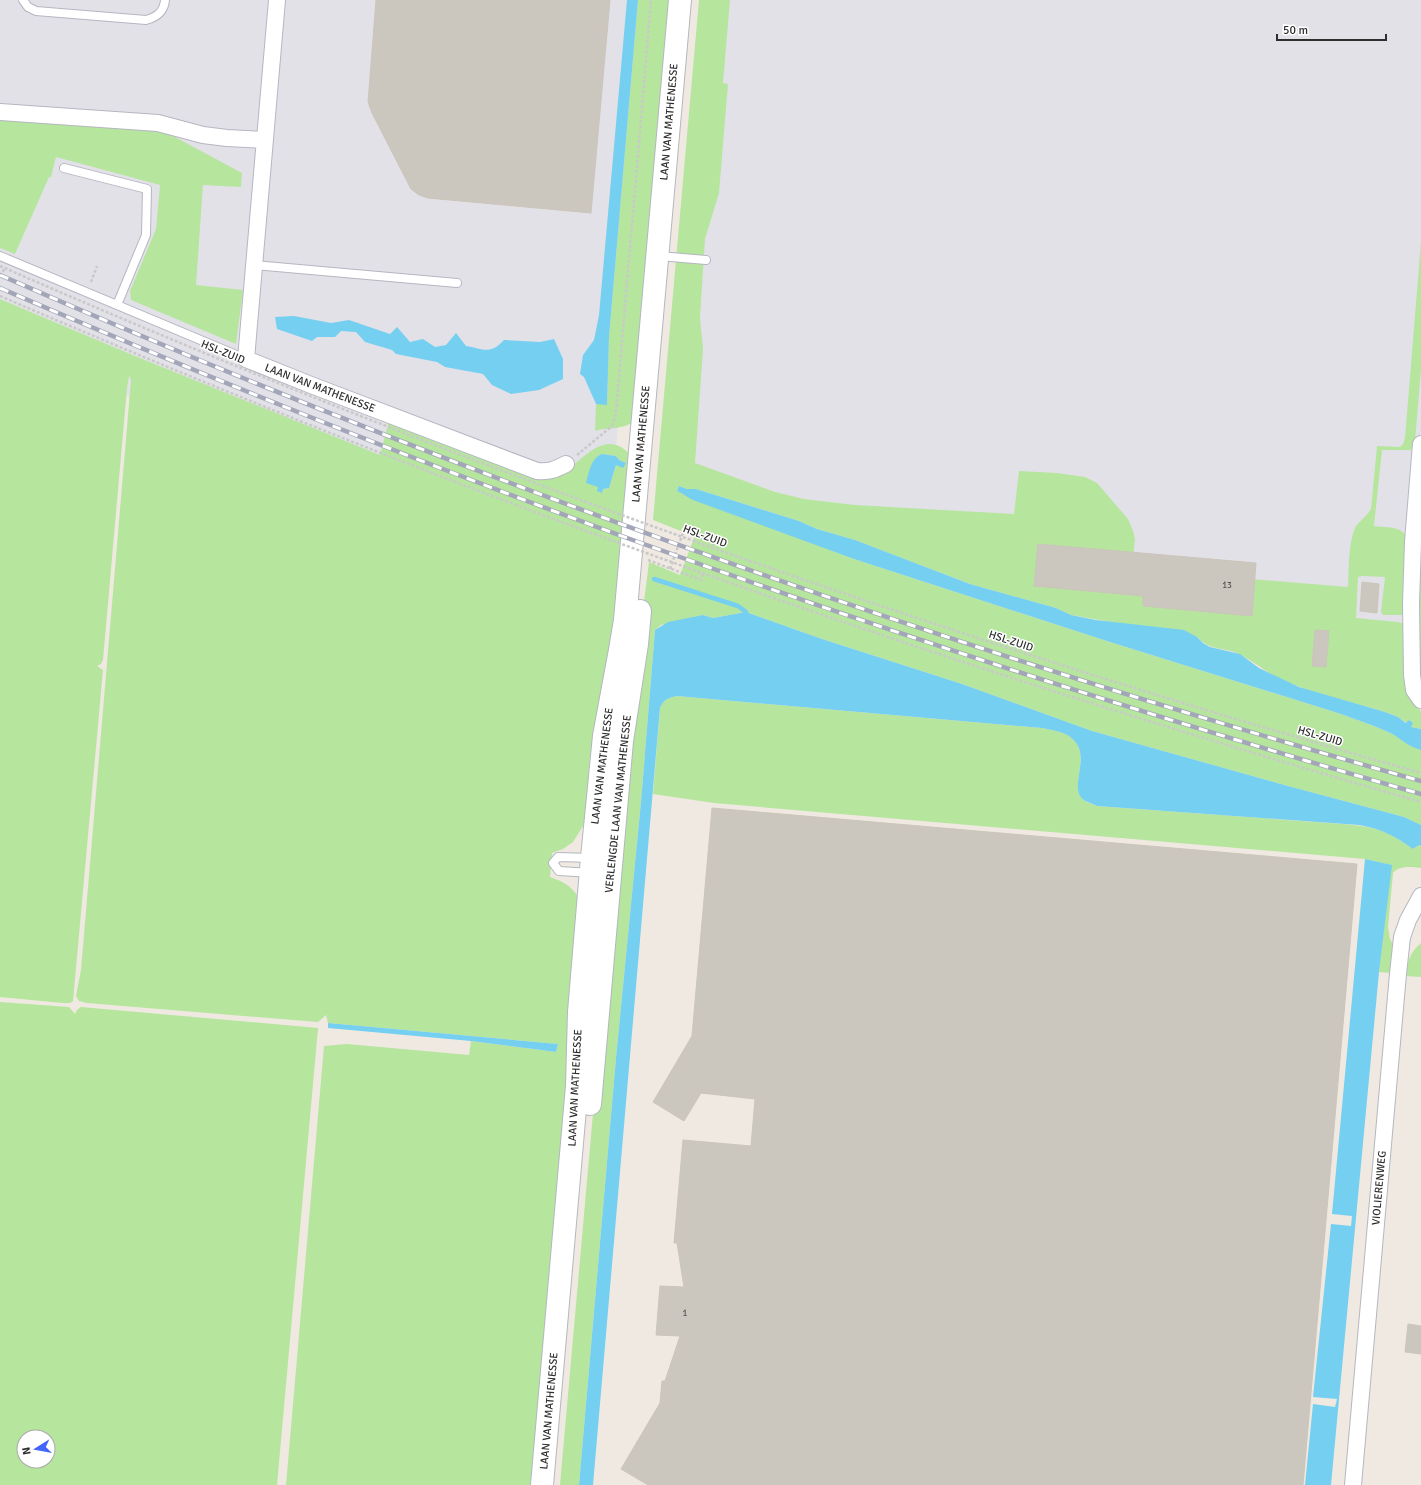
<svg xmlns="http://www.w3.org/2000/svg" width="1421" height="1485" font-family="Signika,sans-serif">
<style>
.industrial{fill:#e3e1e8}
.green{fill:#b6e59e;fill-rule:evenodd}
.water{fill:#75cff0}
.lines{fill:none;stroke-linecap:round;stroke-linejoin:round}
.stream{stroke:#75cff0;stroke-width:4.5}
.building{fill:#cbc7bf;stroke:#cbc5ba}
.lane-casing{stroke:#b4b7c1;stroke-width:10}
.street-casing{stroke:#b4b7c1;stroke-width:18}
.secondary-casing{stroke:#b4b7c1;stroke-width:24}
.path{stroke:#c9c9c9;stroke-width:2.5;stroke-dasharray:3 2;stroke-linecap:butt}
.lane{stroke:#fff;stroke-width:8}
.street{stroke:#fff;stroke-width:16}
.secondary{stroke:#fff;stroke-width:22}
.rail-casing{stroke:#a3a6b8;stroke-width:4.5}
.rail{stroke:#fff;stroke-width:3;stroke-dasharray:9;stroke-linecap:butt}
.path-bridge{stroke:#c9c9c9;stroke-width:2.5;stroke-dasharray:3 2;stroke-linecap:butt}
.labels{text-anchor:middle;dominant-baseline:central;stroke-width:3;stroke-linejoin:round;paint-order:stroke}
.number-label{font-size:9px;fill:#555452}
.street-label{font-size:11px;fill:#2e2e2e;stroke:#fff}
</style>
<rect width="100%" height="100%" fill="#efe9e1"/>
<path class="industrial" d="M0,0H658L603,586L0,345Z
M715,0H1421V715L677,468Z"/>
<path class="green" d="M638,0H675L634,421C624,430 607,427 595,431L596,404H607L609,337Z
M699,0H730L723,83L728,84L719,193L705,239L700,318L703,349L695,463L775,492L804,499L855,505L1014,514L1019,471L1057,473L1085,477L1097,483L1128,519L1133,531L1135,539L1132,569L1348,587C1349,570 1348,544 1355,528C1357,523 1367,516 1371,509L1377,446L1400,447L1403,444L1405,438L1421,242V370L1415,441L1411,450H1382L1374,526C1385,528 1398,525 1407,536L1403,615H1383L1381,612L1385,577L1362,576L1358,577L1356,618L1398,622L1404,624L1414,704L1421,711V729L1411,727L1409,720L1407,723L1398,717L1385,712C1349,701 1312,694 1278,678C1265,671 1254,662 1241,655C1225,646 1213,653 1197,637L1071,615L1056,608L970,584L855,540L817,529L799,521L696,489H687L679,486L677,491L854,559L1110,642L1341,714C1359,721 1377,726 1394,735C1403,741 1411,747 1421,750V825L1404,817L1288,786L1092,731L962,684L822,639L746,612L713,618L703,615L661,625L655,630L641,802L616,1058L579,1485H560L625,753L649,562L680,575L696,533L682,528L681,531L653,520Z
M0,119L160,129L242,173L241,187L203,185L196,285L243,290L236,344L131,300L130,291L156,229L160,185L56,157L51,177H49L15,254L0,248Z
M0,299L135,356L380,455L389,421L565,472C586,456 608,427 632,457L617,647L600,697L589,765L586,815L583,826L573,842L563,849L552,853L550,877C565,882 575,888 581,903L536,1485H286L324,1046L347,1044L469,1055L471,1041L556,1052L558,1044L328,1023L326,1015L318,1022L87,1003L79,1001L76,996L81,970L131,380L129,376L127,388L103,660L101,664L97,666L103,670L73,1001L70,1003H63L0,997ZM602,454L616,456L619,460L625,463L616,465L609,488L603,489L602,492L598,487V456Z
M1421,537V686L1420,683L1419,603Z
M677,696L1042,728C1051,730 1060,731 1068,735C1097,753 1064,788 1086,802C1089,803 1094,804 1097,806L1343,824C1375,827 1387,830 1413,849L1419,845L1421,846V868C1412,867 1399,865 1393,873L1388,927L1390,939L1394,946L1392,973L1379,972L1391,865L1365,859L714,803L653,794L660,708C664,699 668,698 677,696Z
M1421,943V977L1405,976C1408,961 1410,952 1421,943Z
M0,1002L69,1007L75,1014L77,1010L81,1007L318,1028L277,1485H0ZM24,1437H48V1461H24Z"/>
<path class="water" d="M627,0H638L609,337L607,405L596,404L584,377L580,374L583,355L594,340L599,315Z
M294,316L331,323L349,320L390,334L397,327L410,342L423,339L435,347L446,345L456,333L466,346C484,349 490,355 504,340L540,342L554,339L563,359V379L539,390L511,394L492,385L483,374L445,367L437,362L396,354L392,350L365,342L356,332L341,331L335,337H317L312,341L277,329L275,317Z
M602,454L616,456L619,460L626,463L623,468L616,465L609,488L603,489L602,493L597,491L598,487L586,483C589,472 591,458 602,454Z
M679,486L687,489H696L799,521L817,529L855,540L970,584L1056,608L1071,615L1096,620L1184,630L1197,637L1203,643L1210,647L1240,654L1259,668L1299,687L1385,712L1398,717L1406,723L1409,720L1413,723L1411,727L1421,729V750C1410,747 1403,741 1394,735C1377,726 1359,721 1341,714L1110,642L854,559L693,500C687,497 684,494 677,491Z
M746,612L822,639L962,684L1092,731L1288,786L1404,817L1421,825V846L1419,845L1413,849C1395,836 1382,829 1359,825L1097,806C1094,804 1089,803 1085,801C1065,788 1096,754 1069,736C1061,731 1051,730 1042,728L677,696C668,698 664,699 660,708L593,1485H579L616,1058L641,802L655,630L668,622L703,615L713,618Z
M1365,859L1392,865L1379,972L1331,1485H1305L1313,1404L1335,1407L1337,1399L1313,1397L1331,1224L1351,1226L1352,1216L1332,1214Z
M328,1023L558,1044L556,1052L471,1041L328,1028Z"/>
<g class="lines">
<path class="stream" d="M654,579L738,606L746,612"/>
</g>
<path class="building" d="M376,0H610L591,213L428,198L419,195L411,189L372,113L368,102Z
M1038,544L1256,563L1252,616L1143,606V596L1034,586Z
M1362,582L1379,584L1377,613L1360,611Z
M1315,630L1329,631L1326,667L1312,666Z
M712,808L1357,864L1303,1485H648L621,1469L660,1403L662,1381H665L680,1336L656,1335L660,1286L684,1287L677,1243H674L683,1140L751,1146L755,1099L701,1093L684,1121L653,1102L692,1036Z
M1408,1324L1421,1326V1354L1405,1352Z"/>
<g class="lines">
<g class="lane-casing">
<path id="lane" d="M23,0L28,7L36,11L146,20C157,17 164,12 165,0
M64,168L147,189L146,235L117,305
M0,256L246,359
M659,256L706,260
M254,265L457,283
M558,857L592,858L611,869L591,873L559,871L553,863Z"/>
</g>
<g class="street-casing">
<path id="street" d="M277,0L246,359L311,385L537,471C550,472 554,470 566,464
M0,112L158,123L203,135L227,138L265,140
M1421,444L1413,542L1411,603L1412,675L1414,690L1421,700
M1353,1485L1398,974L1402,937L1408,920L1421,896"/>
</g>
<g class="secondary-casing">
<path id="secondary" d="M590,1104L622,741L637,644L640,611
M542,1485L577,1086L579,1012L592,858L604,736L620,650L625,620L680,0"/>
</g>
<path class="path" d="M0,276L5,268
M91,282L97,266
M577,455L612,426L616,413L651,0
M648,560L701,580L703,573
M670,569L684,530L714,541L712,547"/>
<use href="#lane" class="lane"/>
<use href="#street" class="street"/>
<use href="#secondary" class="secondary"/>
<g class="rail-casing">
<path id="rail" d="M0,275C460,477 938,646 1421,781
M0,288C211,379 425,465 641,543C898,636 1158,719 1421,794"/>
</g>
<use href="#rail" class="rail"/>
<path class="path-bridge" d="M0,266C461,468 937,636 1421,773
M0,296C211,387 425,473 641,551C898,644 1158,727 1421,802"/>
</g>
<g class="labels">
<g class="number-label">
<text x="1227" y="585">13</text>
<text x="685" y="1313">1</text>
</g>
<g class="street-label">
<text transform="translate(669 122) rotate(-85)">LAAN VAN MATHENESSE</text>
<text transform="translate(223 352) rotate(22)">HSL-ZUID</text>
<text transform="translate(320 388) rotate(21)">LAAN VAN MATHENESSE</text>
<text transform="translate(641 444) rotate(-85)">LAAN VAN MATHENESSE</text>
<text transform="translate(705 536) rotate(20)">HSL-ZUID</text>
<text transform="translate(1011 641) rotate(18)">HSL-ZUID</text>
<text transform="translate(1320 736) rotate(16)">HSL-ZUID</text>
<text transform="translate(602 766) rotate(-83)">LAAN VAN MATHENESSE</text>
<text transform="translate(618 804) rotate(-84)">VERLENGDE LAAN VAN MATHENESSE</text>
<text transform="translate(575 1088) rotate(-87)">LAAN VAN MATHENESSE</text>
<text transform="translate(1379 1188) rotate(-85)">VIOLIERENWEG</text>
<text transform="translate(549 1411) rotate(-85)">LAAN VAN MATHENESSE</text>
</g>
</g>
<g transform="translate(36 1449) rotate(259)"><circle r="19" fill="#ffffff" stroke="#ababab"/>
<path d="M0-3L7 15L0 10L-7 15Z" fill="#4264fb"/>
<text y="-6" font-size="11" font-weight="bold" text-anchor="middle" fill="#2e2e2e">N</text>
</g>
<path d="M1277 34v6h109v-6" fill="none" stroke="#2e2e2e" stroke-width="2"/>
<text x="1283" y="34" font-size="12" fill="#2e2e2e" stroke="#ffffff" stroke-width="3" paint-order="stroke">50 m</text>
</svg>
